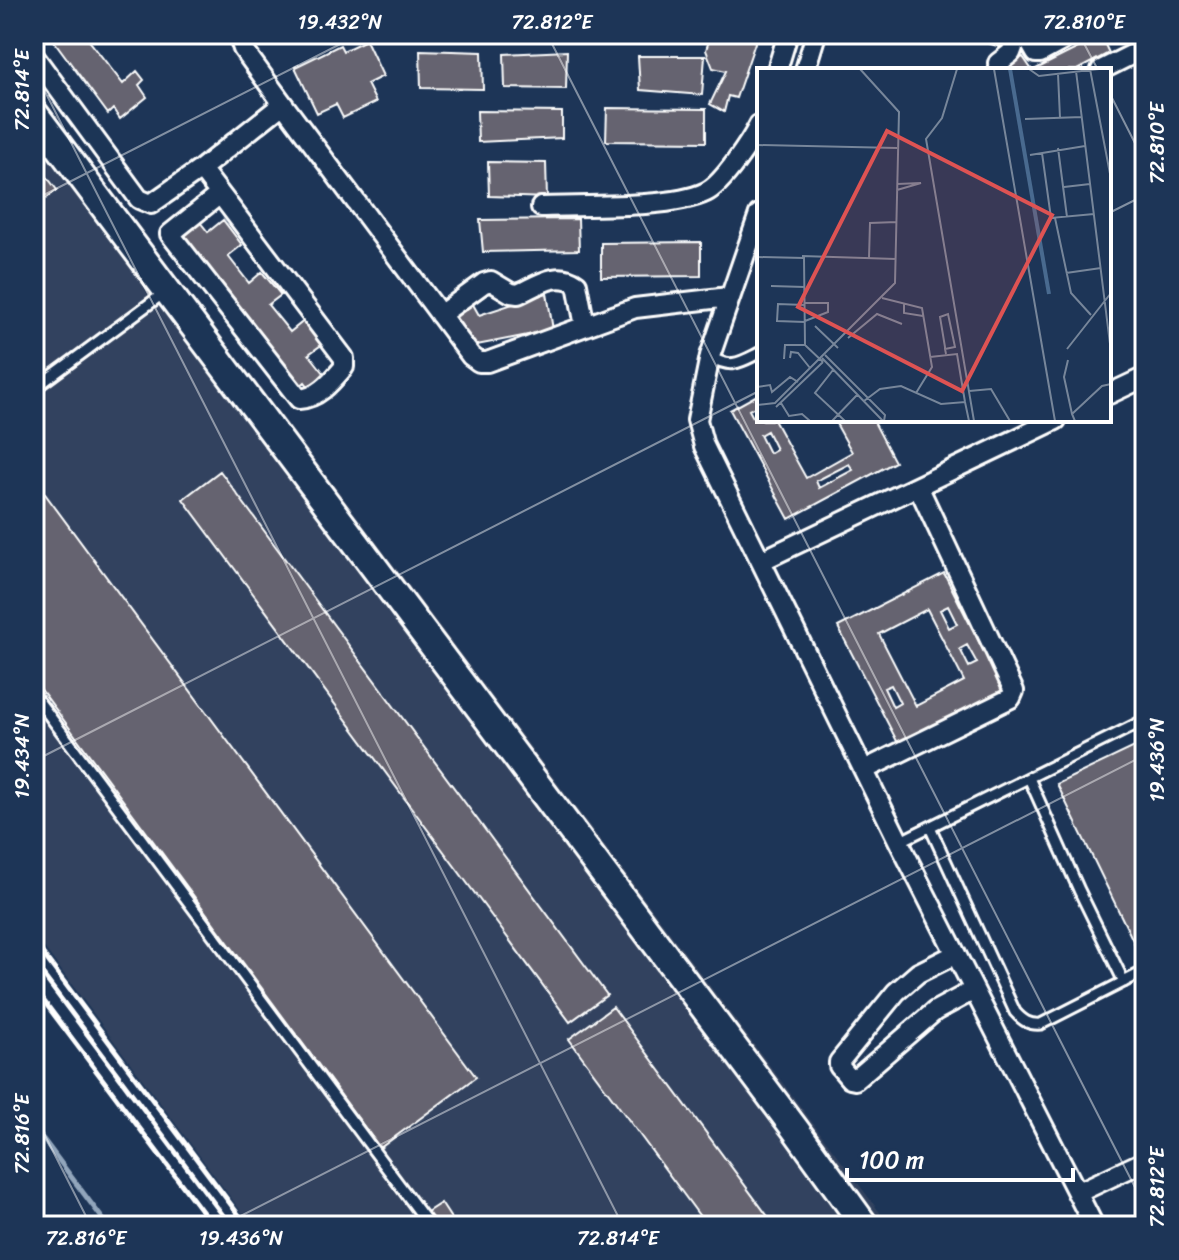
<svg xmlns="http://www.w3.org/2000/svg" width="1179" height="1260" font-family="Sriracha,sans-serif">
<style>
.built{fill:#33435e}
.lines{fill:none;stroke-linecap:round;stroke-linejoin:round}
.stream{stroke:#92a6bc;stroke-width:5}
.building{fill:#65646f;stroke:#fff;stroke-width:2;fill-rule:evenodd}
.lane-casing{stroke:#fff;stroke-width:15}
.street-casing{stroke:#fff;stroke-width:24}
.secondary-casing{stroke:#fff;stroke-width:32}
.lane{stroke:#1d3557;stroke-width:9}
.street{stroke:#1d3557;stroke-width:18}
.secondary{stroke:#1d3557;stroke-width:26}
.rail{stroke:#fff;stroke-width:5}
.ticks{fill:none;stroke:#fff;stroke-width:2;stroke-opacity:0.45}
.inset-river{fill:none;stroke:#496a8f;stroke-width:4}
.inset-road{fill:none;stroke:#77869a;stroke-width:2}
.view{fill:#de5353;fill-opacity:0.15;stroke:#de5353;stroke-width:4}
.inset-edge{fill:none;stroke:#fff;stroke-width:4}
.neatline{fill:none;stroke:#fff;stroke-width:3}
.ticks-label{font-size:20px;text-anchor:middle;fill:#fff}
</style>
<rect width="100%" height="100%" fill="#1d3557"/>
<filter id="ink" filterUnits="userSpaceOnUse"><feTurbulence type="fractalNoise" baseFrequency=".0125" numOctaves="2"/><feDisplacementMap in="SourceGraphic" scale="16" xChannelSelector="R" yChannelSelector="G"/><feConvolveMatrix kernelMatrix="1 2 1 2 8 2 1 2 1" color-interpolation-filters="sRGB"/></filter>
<g filter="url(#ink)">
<path class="built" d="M34,86L890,1226H252L34,934Z"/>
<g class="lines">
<path class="stream" d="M34,1127L108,1226"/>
</g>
<path class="building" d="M49,34H84L123,84L137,71L144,80L139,85L147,97L120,119L113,109L108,114Z
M711,34H758L736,98L728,96L724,112L710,104L726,71L713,68L706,50Z
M960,34H1004L1000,47Z
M1071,34H1100L1109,53L1077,70H1034L1078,48Z
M366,40L383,76L367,84L376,102L343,118L336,104L317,113L295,67L340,45L343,51Z
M420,50L482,52L483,89L421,88Z
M567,51L566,89L505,88L504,54Z
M638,56H705L702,95L640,90Z
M1023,57L1032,70H1009L1006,64Z
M607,108L706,109V142L606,141Z
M477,111L562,112V138L478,142Z
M34,160L57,190L36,206L34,203Z
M488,162L546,163L547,198L489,196Z
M196,217L208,232L223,220L242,245L228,256L249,283L262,272L281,295L268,305L290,332L305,320L324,343L309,354L328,378L312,391L305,382L298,388L176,232Z
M578,219L579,250L483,252L480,220Z
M701,242V276L601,277V243Z
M547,293L553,330L477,345L469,342L455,319L470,299L479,315Z
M759,394V405L749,410L754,419L759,417V420H774L806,478L852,452L834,420H873L895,462L789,519L730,410ZM767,431L776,449L769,453L760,435ZM849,464L853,470L819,488L816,481Z
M220,471L607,995L570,1022L183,499Z
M34,479L476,1077L380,1148L34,680Z
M944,573L1006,695L901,749L838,627ZM948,606L957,624L949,628L940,610ZM927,609L964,681L916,706L879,634ZM967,645L977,663L969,667L960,649ZM891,685L900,703L893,707L884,688Z
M1145,742V950L1139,953L1057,784Z
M613,1007L775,1226H707L569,1039Z
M441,1203L456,1226H437L427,1212Z"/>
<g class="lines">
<g class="lane-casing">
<path id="lane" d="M711,357C731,369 739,363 759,353
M34,389L164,293
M34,695L430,1226
M1029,778L1079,890L1124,982
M930,827L1015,1012C1023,1021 1029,1025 1041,1024L1145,971
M899,842L1145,720"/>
</g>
<g class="street-casing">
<path id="street" d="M238,34L243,49L283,104L471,356L479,362H487L635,308L729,297
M1016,41L1028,39L1036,53H1040L1062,41L1065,38L1064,34
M34,56L139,199L151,204L201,169L283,104
M777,70L788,34
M805,70L816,34
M1001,70L998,63L1011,53L1018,34
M1101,70L1145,48
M201,169L227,203L344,358V367C332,381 319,398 299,399L170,234L220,194
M541,207C583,205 671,209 706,192C723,184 751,141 759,125
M759,214L710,356L697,420L704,446L899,842L1094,1226
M440,315L484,283L491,281L511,293L518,294C538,285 557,270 577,284L585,326
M1109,394L1145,377
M761,561L1056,420
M864,770L1011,698L1014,691L918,486
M956,954L918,973L896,992L839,1062V1066L850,1079L855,1080L935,1011L974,990
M1077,1193L1145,1161"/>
</g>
<g class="secondary-casing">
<path id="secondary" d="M34,113L795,1129L865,1226"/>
</g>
<use href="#lane" class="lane"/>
<use href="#street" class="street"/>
<use href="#secondary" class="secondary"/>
<path class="rail" d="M34,942L247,1226
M34,963L231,1226
M34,988L213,1226"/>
</g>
</g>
<path class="ticks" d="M547,34L1145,1207M1079,34L1098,70M34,70L623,1226M1109,92L1145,163M34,200L360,34M1109,213L1145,195M34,761L759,391M34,1114L91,1226M221,1226L1145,755"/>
<g transform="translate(757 68)">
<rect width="354" height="354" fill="#1d3557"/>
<path class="inset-river" d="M253,1L292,226"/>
<path class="inset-road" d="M200,1L185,50L169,71L217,353M237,1L298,353M272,1L282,8L342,1M333,1L354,111M319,3L354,284M301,6L303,50M268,51L325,49M0,77L140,80M301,80L310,149M285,85L294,150L337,146M273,87L328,78M140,116L164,115L140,122M307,119L333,116M298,150L314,225L334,247M45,188L139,191M0,189L47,190L48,277M112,190L113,155L140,154M309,205L344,200M14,218L48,219M125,230L165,240L175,299L159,325M147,236V245L166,248M48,253L71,244V235H48M48,254L20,253L21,236L48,237M58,258L81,280M91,270L120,246L145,256M188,281L198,279L191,246L183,249L188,279V281L189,286M310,281L354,225M68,287L128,347L127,353M173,289L200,286L208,334M33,290L34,284L41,285L53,300M65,290L126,353M27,291L28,277H48L66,294M311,292L307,309L315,346M76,302L58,325L88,353M0,319L13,317L15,324L33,309L41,314M212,323L234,321L253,353M107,333L123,321L144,318L184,336L208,334L212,353M24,335L32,348L45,346L53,353M0,337L18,335L138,215L142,44L103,1M19,339L66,294M75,353L100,327M318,353L315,346L345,318L354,316"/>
<path class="view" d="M130,63L295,147L205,323L41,239Z"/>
<rect width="354" height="354" class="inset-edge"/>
</g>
<rect width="1179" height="1260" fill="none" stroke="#1d3557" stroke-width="88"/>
<path d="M847 1168v12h226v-12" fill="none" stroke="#ffffff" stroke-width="4"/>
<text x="859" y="1168" font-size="24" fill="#ffffff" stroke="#1d3557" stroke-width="6" paint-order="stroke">100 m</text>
<rect x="44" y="44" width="1091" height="1172" class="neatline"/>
<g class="ticks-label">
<text x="340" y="29">19.432°N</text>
<text x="552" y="29">72.812°E</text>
<text x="1084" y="29">72.810°E</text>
<text transform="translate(22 90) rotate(-90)" y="7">72.814°E</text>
<text transform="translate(1157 143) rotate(-90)" y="7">72.810°E</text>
<text transform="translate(22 756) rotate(-90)" y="7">19.434°N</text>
<text transform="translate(1157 760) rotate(-90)" y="7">19.436°N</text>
<text transform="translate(22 1134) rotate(-90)" y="7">72.816°E</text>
<text transform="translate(1157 1187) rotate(-90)" y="7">72.812°E</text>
<text x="86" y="1245">72.816°E</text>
<text x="241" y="1245">19.436°N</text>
<text x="618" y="1245">72.814°E</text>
</g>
</svg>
